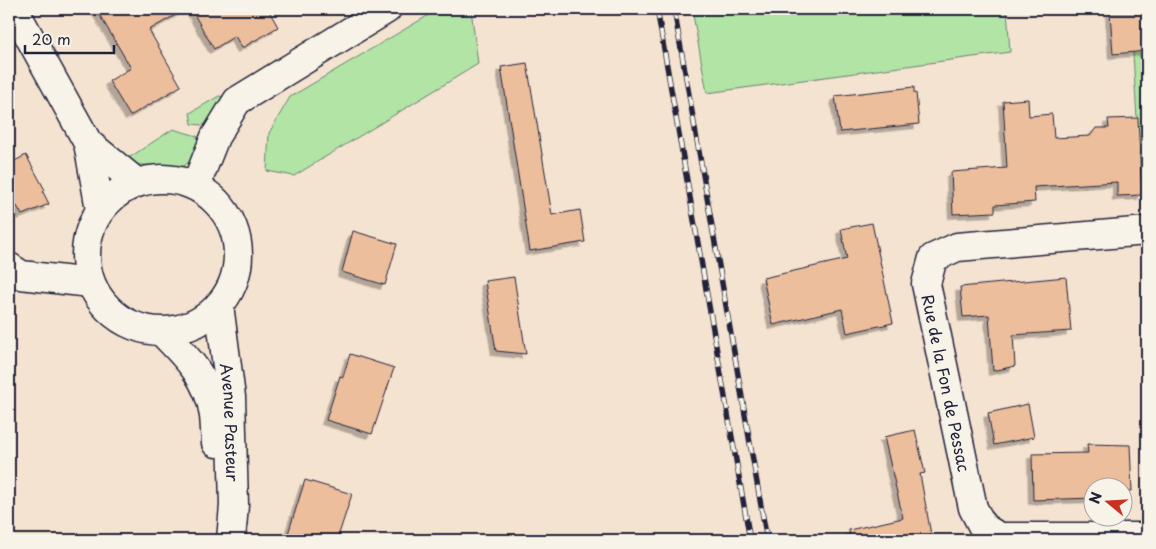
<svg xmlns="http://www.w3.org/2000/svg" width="1156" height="549" font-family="'Playpen Sans',sans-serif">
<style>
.green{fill:#b1e4a5;stroke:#6a8370}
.building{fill:#ecbe9c;stroke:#22223b;filter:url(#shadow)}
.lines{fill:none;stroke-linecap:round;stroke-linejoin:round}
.street-casing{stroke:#22223b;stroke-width:31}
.primary-casing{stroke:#22223b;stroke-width:31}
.street{stroke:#f7f3e8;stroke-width:28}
.primary{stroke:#f7f3e8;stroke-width:28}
.rail-casing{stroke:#22223b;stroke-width:5.5}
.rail{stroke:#f7f3e8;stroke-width:4;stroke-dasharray:11;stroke-linecap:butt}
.labels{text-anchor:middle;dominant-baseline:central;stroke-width:4.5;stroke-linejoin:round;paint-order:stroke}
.street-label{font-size:16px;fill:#22223b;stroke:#f7f3e8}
</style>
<defs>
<filter id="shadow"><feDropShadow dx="-4.5" dy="4.5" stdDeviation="0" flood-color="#0004"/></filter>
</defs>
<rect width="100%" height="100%" fill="#f4e3d1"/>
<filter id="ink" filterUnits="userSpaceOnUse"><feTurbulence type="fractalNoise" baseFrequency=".02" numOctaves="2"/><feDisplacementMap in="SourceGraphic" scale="10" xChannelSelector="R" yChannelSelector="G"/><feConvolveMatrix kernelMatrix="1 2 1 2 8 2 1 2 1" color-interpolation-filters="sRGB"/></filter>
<g filter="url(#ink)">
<path class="green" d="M439,9H471L478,64L294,176L267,171L269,133L290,97Z
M692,9H1007L1010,52L707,93Z
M1133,9H1147V216H1143L1131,22Z
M219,96L228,97L215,110L210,124L201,125L192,124L190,113Z
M173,129L197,136L199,147L190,161L184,166L142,165L134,164L127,159Z"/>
<path class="building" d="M96,9H186L149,30L181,86L130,116L109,81L131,68Z
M191,9H268L278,27L242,48L235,36L214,49Z
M1110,12H1147V51L1113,54Z
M527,63L552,215L580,210L585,242L530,251L501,67Z
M914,87V93H916L919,124L840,132L835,96Z
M1028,99L1029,116L1052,114L1054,138L1090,136L1096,128H1109L1108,119L1138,118L1142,195L1117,196V182L1034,187L1035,202L995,205V212L953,214L951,172L1007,168L1003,101Z
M26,155L45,190L43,192L49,204L22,215L17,206L9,210V164Z
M872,223L893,323L847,333L842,309L773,325L763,278L847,259L841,229Z
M353,231L397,244L385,285L342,272Z
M514,277L526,354L496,351L485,281Z
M1066,277L1071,331L1013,335L1015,366L993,371L989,315L963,317L960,287Z
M350,354L394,368L372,434L326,420L340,376L343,377Z
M1028,404L1034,437L994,445L988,413Z
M915,430L925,473L920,474L932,540H850L849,530L903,518L884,437Z
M1087,444L1130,445L1132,491H1125V497H1124V486H1094V498L1033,500L1032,454L1088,453Z
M305,480L352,494L337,540H286Z"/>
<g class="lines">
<g class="street-casing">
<g id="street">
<path d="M196,185L215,137L237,101L387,9"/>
<path id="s1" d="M1147,231L957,247L933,258L926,284L973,508L983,527L999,537H1147"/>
<path d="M9,267L21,275L90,283"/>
</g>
</g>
<g class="primary-casing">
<g id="primary">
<path d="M14,9L88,143L100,209"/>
<path d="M88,143L136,182"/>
<circle cx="162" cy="255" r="76"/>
<path id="s2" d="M219,305L231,397L234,505L231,540"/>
<path d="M162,332C186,356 210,380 214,416C215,425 215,434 216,443"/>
</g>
</g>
<use href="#street" class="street"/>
<use href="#primary" class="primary"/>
<g class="rail-casing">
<path id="rail" d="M657,9L750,540
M674,9L767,540"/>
</g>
<use href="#rail" class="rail"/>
</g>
</g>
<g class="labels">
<g class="street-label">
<text stroke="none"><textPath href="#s1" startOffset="345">Rue de la Fon de Pessac</textPath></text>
<text stroke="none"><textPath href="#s2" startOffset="118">Avenue Pasteur</textPath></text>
</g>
</g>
<rect width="1156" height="549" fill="none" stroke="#f7f3e8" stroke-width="30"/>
<rect x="15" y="15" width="1126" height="519" fill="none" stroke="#22223b" stroke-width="2" filter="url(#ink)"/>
<g transform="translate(1108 502) rotate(288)"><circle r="24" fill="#f7f3e8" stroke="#a29fa3"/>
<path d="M0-4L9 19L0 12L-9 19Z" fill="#c8321e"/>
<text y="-8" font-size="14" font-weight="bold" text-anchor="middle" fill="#22223b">N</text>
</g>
<path d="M25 45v8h89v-8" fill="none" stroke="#22223b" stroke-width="2.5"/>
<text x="32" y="45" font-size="15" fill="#22223b" stroke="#f7f3e8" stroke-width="4" paint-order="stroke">20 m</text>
</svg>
